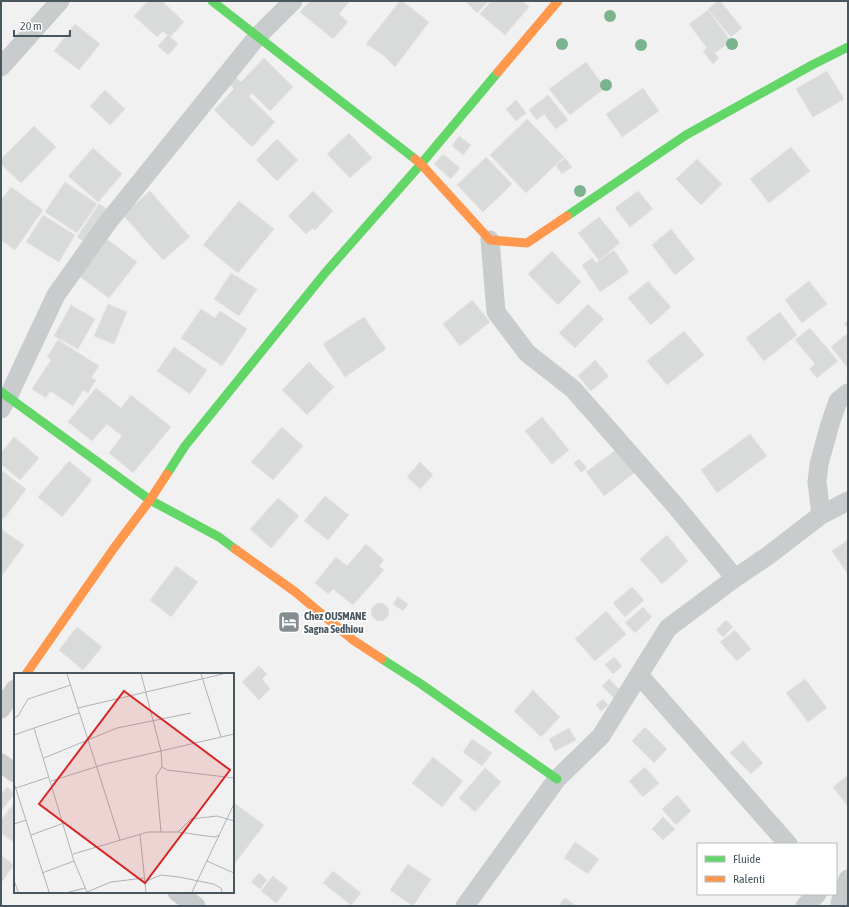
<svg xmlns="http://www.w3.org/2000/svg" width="849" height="907" font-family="'Asap Condensed',sans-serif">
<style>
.building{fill:#d9dada;stroke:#e3e3e4}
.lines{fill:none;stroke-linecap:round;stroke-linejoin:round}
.street{stroke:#c9cccd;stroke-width:19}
.fast{stroke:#63d668;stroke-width:9}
.slow{stroke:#ff974d;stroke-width:9}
.tree{fill:#7ab38d}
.labels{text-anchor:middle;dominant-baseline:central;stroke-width:3.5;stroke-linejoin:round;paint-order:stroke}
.poi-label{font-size:11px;font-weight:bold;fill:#48575e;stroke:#fff;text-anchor:start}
.inset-road{fill:none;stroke:#aeb3b6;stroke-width:1}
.view{fill:#d62828;fill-opacity:0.15;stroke:#d62828;stroke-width:2}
.inset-edge{fill:none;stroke:#48575e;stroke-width:2}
</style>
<rect width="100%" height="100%" fill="#f2f1f1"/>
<path class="building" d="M148,1H162L184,22L170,37L163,31L157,37L134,16Z
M310,1H350L339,14L348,22L333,39L300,12Z
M400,1H402L429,22L395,67L382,54L366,44Z
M465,1H489L477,13Z
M491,1H522L529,7L505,35L480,14Z
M718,1H720L742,28L731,37L708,9Z
M708,10L731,41L715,53L719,58L713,64L703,51L707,48L689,24Z
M75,24L100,44L79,70L54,51Z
M168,35L178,44L168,55L158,46Z
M264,58L293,87L270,111L252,93L249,97L275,122L252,147L214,110L234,89L227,82L233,75L241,82Z
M586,62L605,88L570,115L549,89Z
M827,71L844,99L813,117L796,89Z
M643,88L659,111L622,137L606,114Z
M105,90L125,109L110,125L90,106Z
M548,95L568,120L556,129L544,114L537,120L529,110Z
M516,100L526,113L516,121L506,109Z
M527,119L564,157L526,193L490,155Z
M34,126L56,147L21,183L1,164V159Z
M349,133L372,158L350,178L327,154Z
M459,136L471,145L463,155L452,146Z
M277,139L298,160L277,181L256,160Z
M791,147L810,171L769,203L750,179Z
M93,148L122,174L98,202L68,176Z
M443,154L460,168L451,179L434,164Z
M486,157L512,184L483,212L457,185Z
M565,158L572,167L562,174L556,166Z
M697,159L722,184L701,205L676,179Z
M65,182L97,204L77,233L45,212Z
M11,187L43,210L15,250L1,240V200Z
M150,191L190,237L163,260L123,215Z
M313,191L333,211L315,230L313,228L306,234L288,216Z
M638,191L653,209L630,227L615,208Z
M239,201L274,229L238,273L203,245Z
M99,204L109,210L86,243L77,237Z
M43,215L75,235L59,262L26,242Z
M599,217L620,243L599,260L578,233Z
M671,229L695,259L675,275L652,245Z
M107,239L137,262L109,298L79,276Z
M614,250L629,272L600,292L582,265L592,258L596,263Z
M552,251L581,282L558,305L528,274Z
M231,273L257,289L239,316L214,299Z
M648,281L671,307L651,325L628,298Z
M809,281L827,304L802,323L785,300Z
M472,300L490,322L460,346L443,324Z
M108,304L127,312L114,344L94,336Z
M588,304L604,319L575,348L559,333Z
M71,305L95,319L78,349L54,336Z
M201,309L215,318L220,311L247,329L222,366L181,338Z
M780,312L797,335L764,361L746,338Z
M364,317L386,349L345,377L323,344Z
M848,320V328L844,324Z
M810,328L838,361L817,378L809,369L815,364L795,340Z
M684,331L704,355L667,385L647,361Z
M848,333V368L831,347Z
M58,340L99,366L91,378L96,380L88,393L83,390L73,406L50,391L46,398L32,389L51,360L47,357Z
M174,347L207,370L190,394L157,371Z
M595,360L609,376L591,391L578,376Z
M309,362L334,387L307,415L282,390Z
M96,388L121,408L131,395L171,427L133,473L109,453L122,436L107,424L92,441L68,422Z
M542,417L569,450L552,464L525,431Z
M282,427L303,446L273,480L251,462Z
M750,434L767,456L717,493L701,470Z
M14,437L39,458L20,480L1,464V453Z
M617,449L634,473L604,496L586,472Z
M579,459L587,468L581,472L574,463Z
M69,461L92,480L62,517L38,497Z
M420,462L433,475L420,489L407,477Z
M1,470L26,489L4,519L1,517Z
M325,496L349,515L328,540L304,521Z
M278,498L299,516L271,548L250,529Z
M1,529L24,545L1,577Z
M667,535L688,561L662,584L640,559Z
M848,540V574L832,551Z
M366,544L384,560L379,566L384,570L353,605L333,589L328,594L315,583L336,557L347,566Z
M176,566L198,582L171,617L150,600Z
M632,587L644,600L625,617L613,603Z
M398,597L408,604L403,611L393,604Z
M371 612a9 9 0 1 1 18 0a9 9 0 1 1-18 0Z
M643,607L652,617L635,633L625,623Z
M606,611L626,634L595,661L575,639Z
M726,620L733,627L723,637L716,630Z
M77,627L102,647L83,670L59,650Z
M735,630L751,649L737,661L720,642Z
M614,657L622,666L613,674L605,665Z
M259,666L267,674L262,679L270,689L259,700L242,682Z
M609,679L621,691L614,698L602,686Z
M805,679L827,708L808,722L786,693Z
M533,690L560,717L541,737L514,711Z
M603,699L608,705L601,711L596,705Z
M645,727L667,749L654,763L632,741Z
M569,728L576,740L555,751L549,739Z
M472,739L492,753L482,766L463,752Z
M743,741L763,763L751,774L730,753Z
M433,757L463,781L442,807L412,783Z
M645,767L659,783L643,797L629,781Z
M485,768L501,782L475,812L459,798Z
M848,775V807L833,787Z
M7,787L15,793L1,811V794Z
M677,795L691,811L676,825L662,809Z
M15,802V843L1,833V820Z
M233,802L264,825L233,866Z
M663,817L675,829L663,840L652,829Z
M575,842L599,859L588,874L564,858Z
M1,855L14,865L1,883Z
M408,864L431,879L413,906L390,890Z
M333,871L361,893L351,905L323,883Z
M259,873L267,880L260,889L251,882Z
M273,876L288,888L276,903L261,891Z
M565,898L576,906H558Z"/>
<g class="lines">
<path class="street" d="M1,67L60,1
M490,240L496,312L527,353L573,389L674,504L735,578
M1,409L8,397L56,295L108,222L257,37L293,1
M821,515L817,482L819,464L830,424L838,401L848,393
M639,675L788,844
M1,709L15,689
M1,763L15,773
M177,892L196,906
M840,903L848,879
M465,906L557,779L601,736L668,628L735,578L769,555L821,515L848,501
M805,906L817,894"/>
<path class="fast" d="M212,1L415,159
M567,216L686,135L812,65L848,47
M1,392L150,500L219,537L235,549
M167,474L185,446L325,273L421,164L498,72
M382,659L421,684L557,779"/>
<path class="slow" d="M498,72L558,1
M415,159L421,164L490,240L527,243L567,216
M235,549L294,591L353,640L382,659
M26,674L114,548L150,500L167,474"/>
</g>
<g class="tree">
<circle cx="610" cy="16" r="6"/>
<circle cx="562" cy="44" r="6"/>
<circle cx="732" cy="44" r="6"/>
<circle cx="641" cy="45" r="6"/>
<circle cx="606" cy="85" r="6"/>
<circle cx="580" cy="191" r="6"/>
</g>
<defs>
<g id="hotel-square" transform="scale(1.15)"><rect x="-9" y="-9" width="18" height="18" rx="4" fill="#848d91" stroke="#fff"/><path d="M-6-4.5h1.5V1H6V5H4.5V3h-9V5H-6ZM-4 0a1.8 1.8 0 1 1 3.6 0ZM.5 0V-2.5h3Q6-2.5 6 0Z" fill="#fff"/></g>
</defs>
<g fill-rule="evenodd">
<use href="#hotel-square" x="289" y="622"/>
</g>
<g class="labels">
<g class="poi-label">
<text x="304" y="616">Chez OUSMANE<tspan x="304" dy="13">Sagna Sedhiou</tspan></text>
</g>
</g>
<g transform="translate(14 673)">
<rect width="220" height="220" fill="#f2f1f1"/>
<path class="inset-road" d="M53,1L106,167M127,1L147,78L148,94L153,97L220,105M187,1L207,64M64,35L209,1M0,45L4,43L14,26L57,12M20,55L65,40M0,62L20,55L60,188L73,219L97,209L130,205M30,85L103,55L177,40M37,108L91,91L220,61M0,110L35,219M2,115L35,104M0,151L12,147M147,159L142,103L148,94M164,159L177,146L203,143L220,148M17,162L50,150M126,162L132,219M59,181L134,159H164L200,164L206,162M193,188L220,200M28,200L60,188M0,207L4,219M130,209L147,202L165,204L199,211L207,215L208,219M55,219L71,215M178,219L220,131"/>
<path class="view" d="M110,18L216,97L131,210L25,131Z"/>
<rect width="220" height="220" class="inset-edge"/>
</g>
<rect width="849" height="907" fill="none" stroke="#48575e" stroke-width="4"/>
<rect x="697" y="843" width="140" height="52" fill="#ffffff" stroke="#b6bcbf"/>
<rect x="705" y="856" width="20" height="6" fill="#63d668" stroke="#b6bcbf"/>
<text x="733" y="863" font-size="12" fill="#48575e">Fluide</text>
<rect x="705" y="876" width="20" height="6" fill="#ff974d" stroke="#b6bcbf"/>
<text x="733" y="883" font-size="12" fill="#48575e">Ralenti</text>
<path d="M14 30v6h56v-6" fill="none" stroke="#48575e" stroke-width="2"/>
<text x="20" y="30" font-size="12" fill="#48575e" stroke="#ffffff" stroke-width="3" paint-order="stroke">20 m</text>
</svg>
